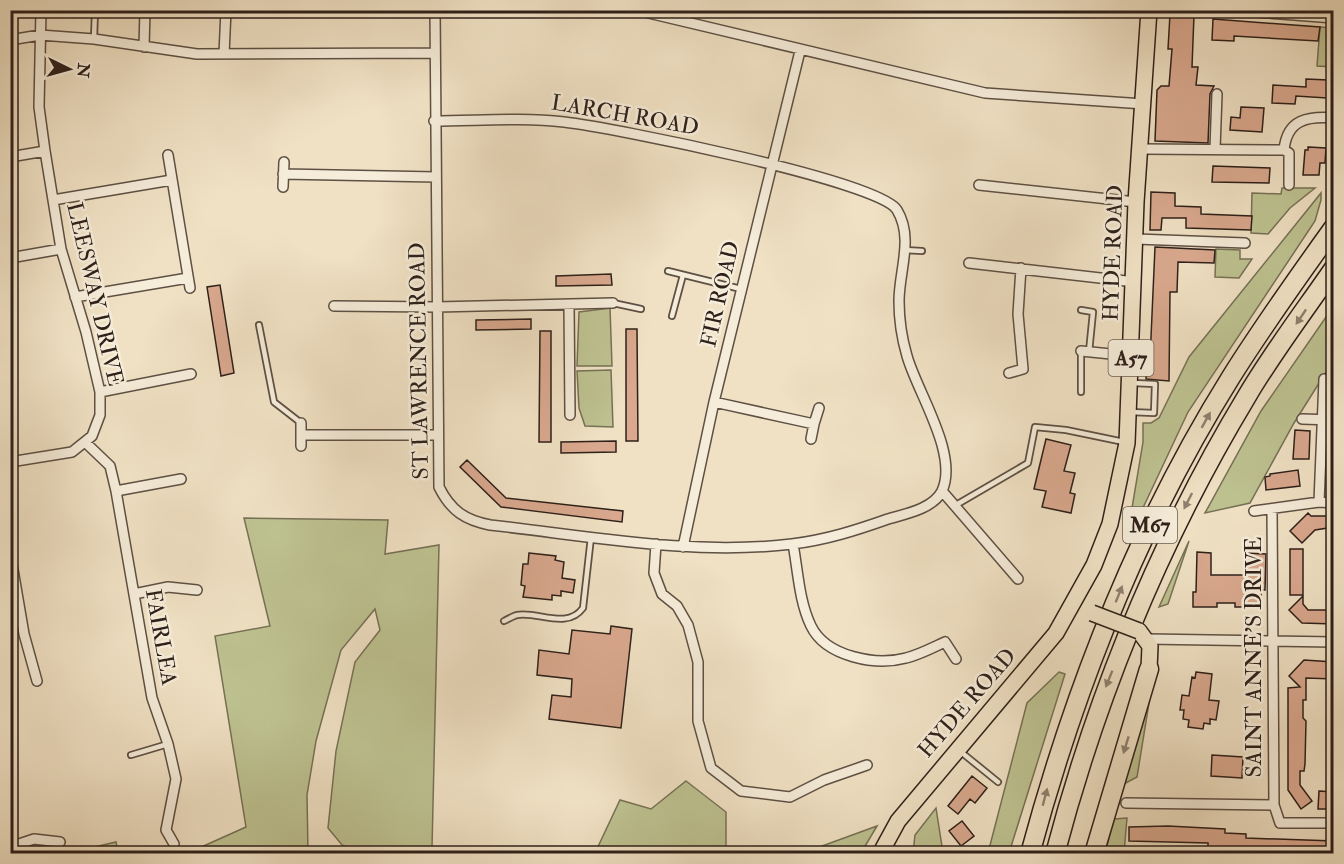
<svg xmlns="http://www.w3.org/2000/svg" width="1344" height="864" font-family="'IM FELL Double Pica',serif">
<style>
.green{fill:#bec291;stroke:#767156;stroke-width:1.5}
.building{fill:#d9a88e;stroke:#2e201a;stroke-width:1.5}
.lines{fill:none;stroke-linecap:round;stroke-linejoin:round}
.service-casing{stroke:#5e5044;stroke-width:8}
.minor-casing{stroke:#5e5044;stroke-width:12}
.primary-casing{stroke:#2e201a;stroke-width:18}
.motorway-casing{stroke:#2e201a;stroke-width:21}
.service{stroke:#f5ecd9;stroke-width:4.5}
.minor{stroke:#f5ecd9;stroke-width:9}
.primary{stroke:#f0e1c4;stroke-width:15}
.motorway{stroke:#f0e1c4;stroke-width:18}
.primary-bridge-casing{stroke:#2e201a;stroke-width:18;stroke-linecap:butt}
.primary-bridge{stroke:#f0e1c4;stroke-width:15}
.oneway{fill:#8f806f}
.labels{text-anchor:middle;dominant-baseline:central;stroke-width:5;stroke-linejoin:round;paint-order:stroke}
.shield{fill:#f5ecd9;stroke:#6a5d53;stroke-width:1.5}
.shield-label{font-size:21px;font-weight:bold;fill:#2e201a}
.street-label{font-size:22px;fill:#2e201a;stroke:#f5ecd9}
</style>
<rect width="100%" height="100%" fill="#f0e1c4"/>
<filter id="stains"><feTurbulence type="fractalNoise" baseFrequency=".00333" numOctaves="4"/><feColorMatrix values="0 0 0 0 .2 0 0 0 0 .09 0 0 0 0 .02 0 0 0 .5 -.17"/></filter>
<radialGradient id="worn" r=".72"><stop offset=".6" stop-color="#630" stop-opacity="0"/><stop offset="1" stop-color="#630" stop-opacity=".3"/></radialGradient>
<path class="green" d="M1320,27L1333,28V67L1317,66Z
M1282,188H1315L1290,208L1268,234L1251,233L1252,193L1281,194Z
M1321,193V200L1315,221L1188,412L1126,544L1143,442V423H1151L1159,418L1189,357Z
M1216,249L1240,250V259H1252L1239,278L1215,277Z
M1333,307V361L1294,423L1250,503L1205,513L1261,411Z
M610,308L612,366H577L579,312Z
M611,370L613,427L585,426L579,408L577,371Z
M244,518L388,520L385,554L439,545L432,848L476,853H361L342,845L328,828L336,751L355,662L380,630L375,609L341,650L316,741L307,795L308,853H188L246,827L215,636L270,626Z
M1189,541L1168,604L1159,607Z
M1059,672L1065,674L1009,853H988L1027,703Z
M1150,697L1137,777L1124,784Z
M686,781L726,812V853H595L620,800L651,809Z
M936,808L943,853H913L915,835Z
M1127,818L1124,853H1105L1114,819Z
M877,826L861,853H803Z
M116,842L118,853H69Z"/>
<path class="building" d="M1170,14L1194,15L1192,67H1198L1196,85L1214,86L1210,94L1208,143L1155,141L1157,90L1161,86H1169L1172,49H1168Z
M1213,19L1320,27L1318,41L1234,36V41L1212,40Z
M1306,79L1328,80L1327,98L1296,96L1295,104L1272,103L1273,85L1306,87Z
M1241,107L1264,108L1262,132L1230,130L1231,117L1240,118Z
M1308,147L1326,148L1325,163H1320L1319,175H1303L1305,150H1308Z
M1213,166L1270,168L1269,183L1212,182Z
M1151,192L1175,193V206L1201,207V214L1252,216L1251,230L1186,228V218H1162L1161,230H1150Z
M1155,247L1215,250L1214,263L1178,262L1177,292H1170L1169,381L1146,379L1147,360H1150Z
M611,274L612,285L556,286V276Z
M220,285L234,373L221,376L207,287Z
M531,319V329L476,330V320Z
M626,329H637L638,441H626Z
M540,331H551V442H539Z
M1295,430L1310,431L1309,459H1293Z
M1046,439L1071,445L1064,471L1075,473L1070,493L1075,494L1071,513L1042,507L1046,491L1034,489Z
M616,441V452L561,453V442Z
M467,460L506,498L623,511L622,522L501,507L460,467Z
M1298,470L1300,486L1266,490L1265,477L1270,476V474Z
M1308,513L1311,516H1334V527L1315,530L1302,543L1290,531Z
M1290,549H1303V595H1290Z
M1197,552L1211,553V575H1244V553L1266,554L1265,590H1261V607H1235V603H1217V607H1193V592H1196Z
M529,553L556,556L555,560L564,562L562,578L575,580L573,593L561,591V596L552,595V600L523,597L525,586L521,585L523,564H528Z
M1303,596V604L1308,610H1334V624L1302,623L1289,610Z
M611,626L632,629L621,728L549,719L552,695L571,697L572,679L537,675L539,650L569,654L572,630L610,634Z
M1304,660L1334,662V679L1306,678V700H1303V718L1306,721L1305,764L1304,771H1300V785L1312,801L1301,809L1288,790V688L1300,687L1289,676Z
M1196,672L1212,674L1209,700L1219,701L1216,720L1210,719V724L1204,723L1203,729L1188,727L1189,720L1183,719L1184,710H1180L1182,695L1189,696L1192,677L1195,678Z
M1212,755L1243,757L1242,778L1211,776Z
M972,776L987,788L975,803L970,799L958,814L948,806Z
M1319,791L1334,792V809H1318Z
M962,821L974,836L961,846L949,831Z
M1168,826L1225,829V833L1246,834V838L1334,841V854H1228L1208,852V843L1129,841V827Z"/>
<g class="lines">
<g class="service-casing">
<path id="service" d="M94,39L95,10
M904,250L922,251
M668,271L741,289
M613,303L641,309
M1081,310L1093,312L1089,352
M672,316L683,275
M259,325L274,402L301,423
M1081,351V392
M1130,412L1154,413L1155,384L1133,383
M956,505L1028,463L1035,427L1066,430L1124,442
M504,621C508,619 513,616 517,615C538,611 567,630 583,608L591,537
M961,752L998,782
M131,755L168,744"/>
</g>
<g class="minor-casing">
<path id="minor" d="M636,10L985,93L1144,104
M1229,10L1334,18
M435,11L460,10
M10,40L40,35L94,39L197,54L435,53
M144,47L145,10
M224,54L226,10
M434,121C477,121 522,117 564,122C610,127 880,181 897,210C914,238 899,271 899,301C899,319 902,339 907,356C917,392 959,454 942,491C933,509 905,514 888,519C857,530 826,540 792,544C692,556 590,536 490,525C465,520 451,511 439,487L435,10
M1142,149L1284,150
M1215,149L1217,94
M168,155L190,288
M10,157L45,151
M283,174L436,177
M979,185L1136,202
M1289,185V153L1284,150C1287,119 1308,116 1334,118
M283,187L284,162
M53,200L172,180
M1136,239L1245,243
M10,258L61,249
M969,263L1135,282
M75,297L188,278
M569,305L570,415
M334,306L437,307L613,303
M1081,351L1131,356
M1009,373L1023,369L1018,314L1021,268
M100,392L191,374
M714,402L814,424L811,439
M1302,419L1334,420
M301,423V446
M814,424L819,408
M301,435H438
M86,443L110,466L116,491L152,698L168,744L176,779L166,830L174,844
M10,462L72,452L92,436L100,415V392L86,332L61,249L45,151L39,107L41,10
M116,491L181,479
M942,491L1018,579
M1319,502L1324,379
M1272,509L1274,805L1280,823H1334
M1254,511L1319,502L1334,503
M656,544L654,573L662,594L677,606L688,625L698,662V721L711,768L741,791L790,797L824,780L867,765
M793,544C798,571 799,601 811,626C826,657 876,666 906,658C919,655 932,648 945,642L956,659
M683,547L714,402L800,51
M10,552L24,634L37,681
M134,594L168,587L197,590
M1147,639L1334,642
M1126,803L1274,805
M10,847L34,839L60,842"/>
</g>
<g class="primary-casing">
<path id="primary" d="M1139,631L1150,646L1149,669
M880,854L898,821L1056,633L1094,565L1110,524L1127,443L1136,202L1149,10"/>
</g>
<g class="motorway-casing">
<path id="motorway" d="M1030,854C1075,687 1139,524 1231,377C1263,326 1298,277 1334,227
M1055,854C1098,691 1160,540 1247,396C1273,352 1305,310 1334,268
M1094,854L1149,669"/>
</g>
<use href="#service" class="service"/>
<use href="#minor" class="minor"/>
<use href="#primary" class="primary"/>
<use href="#motorway" class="motorway"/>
<g class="primary-bridge-casing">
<path id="primary-bridge" d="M1092,613L1139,631"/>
</g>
<use href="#primary-bridge" class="primary-bridge"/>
</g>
<defs><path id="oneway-solid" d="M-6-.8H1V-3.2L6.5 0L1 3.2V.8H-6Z" transform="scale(1.5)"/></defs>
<g class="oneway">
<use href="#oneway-solid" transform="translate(1301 317) rotate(124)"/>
<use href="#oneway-solid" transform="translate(1206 420) rotate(-61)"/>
<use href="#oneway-solid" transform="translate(1188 501) rotate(117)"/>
<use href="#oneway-solid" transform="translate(1119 594) rotate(-68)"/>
<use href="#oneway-solid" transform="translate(1109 679) rotate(112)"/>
<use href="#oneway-solid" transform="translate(1126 745) rotate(107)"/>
<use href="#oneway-solid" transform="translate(1045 797) rotate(-75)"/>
</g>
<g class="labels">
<g class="shield">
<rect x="1108.5" y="340" width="45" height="36" rx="4.5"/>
<rect x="1123" y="507" width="54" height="36" rx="4.5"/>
</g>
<g class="shield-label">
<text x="1131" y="358">A57</text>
<text x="1150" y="525">M67</text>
</g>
<g class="street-label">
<text transform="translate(625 115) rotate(10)">LARCH ROAD</text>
<text transform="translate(1113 253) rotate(-88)">HYDE ROAD</text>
<text transform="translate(95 294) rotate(77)">LEESWAY DRIVE</text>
<text transform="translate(720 294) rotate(-77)">FIR ROAD</text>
<text transform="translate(419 361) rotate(-91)">ST LAWRENCE ROAD</text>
<text transform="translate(161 637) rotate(80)">FAIRLEA</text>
<text transform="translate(1254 657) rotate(-90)">SAINT ANNE'S DRIVE</text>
<text transform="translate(967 703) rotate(-49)">HYDE ROAD</text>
</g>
</g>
<rect width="1344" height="864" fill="none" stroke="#f0e1c4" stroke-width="36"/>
<rect x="12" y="12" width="1320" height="840" fill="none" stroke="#2e201a" stroke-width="3"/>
<rect x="18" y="18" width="1308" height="828" fill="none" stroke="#2e201a" stroke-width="1.5"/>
<g transform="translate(69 69) rotate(95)" stroke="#f5ecd9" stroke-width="4.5" paint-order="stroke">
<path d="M0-4.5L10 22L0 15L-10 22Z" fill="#2e201a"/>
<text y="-9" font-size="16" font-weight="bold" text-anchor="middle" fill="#2e201a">N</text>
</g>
<rect width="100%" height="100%" filter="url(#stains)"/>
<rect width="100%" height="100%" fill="url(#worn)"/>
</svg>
